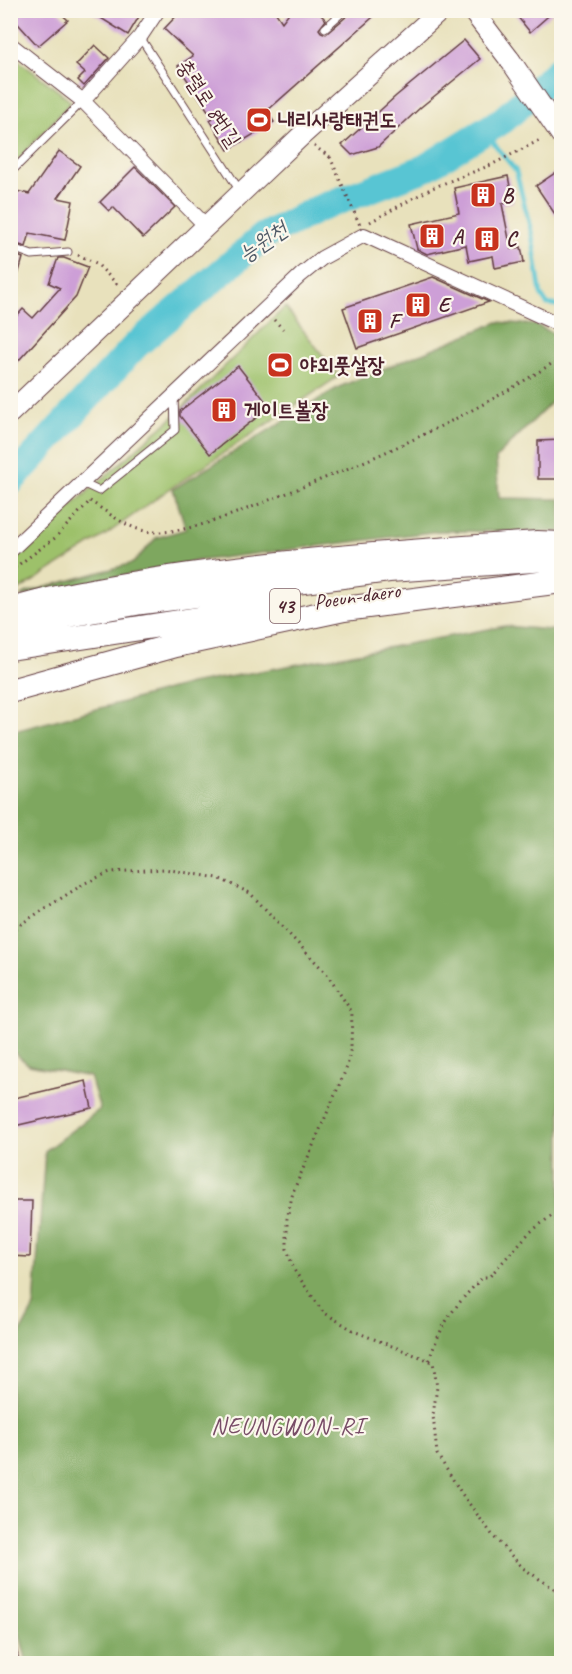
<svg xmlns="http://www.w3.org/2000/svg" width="572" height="1674" font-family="Caveat,'Poor Story',sans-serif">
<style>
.green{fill:#9dc16b;stroke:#74704b;stroke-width:1.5}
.forest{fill:#7ea75f;stroke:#646345;stroke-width:1.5}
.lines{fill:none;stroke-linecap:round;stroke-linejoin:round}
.stream{stroke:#59c5d3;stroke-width:4.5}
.river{stroke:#59c5d3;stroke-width:28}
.building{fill:#cd9fd7}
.lane-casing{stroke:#623c41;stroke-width:9}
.street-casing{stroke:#623c41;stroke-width:16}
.secondary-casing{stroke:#623c41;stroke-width:22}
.highway-casing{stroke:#623c41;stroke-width:26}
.path{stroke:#623c41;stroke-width:3;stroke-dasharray:1.5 4.5;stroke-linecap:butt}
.lane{stroke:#fff;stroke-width:7}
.street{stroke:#fff;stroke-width:14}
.secondary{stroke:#fff;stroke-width:20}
.highway{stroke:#fff;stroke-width:24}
.secondary-bridge-casing{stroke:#623c41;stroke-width:22;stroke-linecap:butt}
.path-bridge{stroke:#623c41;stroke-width:3;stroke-dasharray:1.5 4.5;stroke-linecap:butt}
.secondary-bridge{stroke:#fff;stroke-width:20}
.labels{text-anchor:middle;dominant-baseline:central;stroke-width:4.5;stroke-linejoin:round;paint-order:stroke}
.shield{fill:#fbf7ec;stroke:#7f6065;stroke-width:1.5}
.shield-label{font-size:20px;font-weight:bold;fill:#4a1f2b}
.street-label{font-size:21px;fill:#4a1f2b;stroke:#fbf7ec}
.poi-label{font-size:21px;font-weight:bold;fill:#4a1f2b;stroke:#fbf7ec;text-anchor:start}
.water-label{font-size:22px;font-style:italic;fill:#4f5966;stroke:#fbf7ec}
.quarter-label{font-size:24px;letter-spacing:1.5px;fill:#784c67;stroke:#fbf7ec}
</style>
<rect width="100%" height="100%" fill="#fbf7ec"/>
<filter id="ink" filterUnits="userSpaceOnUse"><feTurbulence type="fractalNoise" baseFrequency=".0167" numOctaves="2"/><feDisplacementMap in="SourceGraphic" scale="12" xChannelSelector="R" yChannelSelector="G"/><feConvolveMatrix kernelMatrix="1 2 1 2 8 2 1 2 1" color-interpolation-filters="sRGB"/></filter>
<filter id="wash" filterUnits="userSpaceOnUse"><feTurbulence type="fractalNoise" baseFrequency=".008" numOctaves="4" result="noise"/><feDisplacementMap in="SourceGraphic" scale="24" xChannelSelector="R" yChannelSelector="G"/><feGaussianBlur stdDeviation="1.35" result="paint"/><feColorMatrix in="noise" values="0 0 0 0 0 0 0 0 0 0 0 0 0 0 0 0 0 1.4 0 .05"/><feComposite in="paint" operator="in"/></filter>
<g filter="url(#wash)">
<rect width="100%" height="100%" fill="#e8e1bc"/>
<path class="green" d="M11,54C30,71 52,84 71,102L11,167Z
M285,307L339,376L168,490L107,534L10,596V560L174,416Z"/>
<path class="forest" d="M498,322L536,325L561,337V398L554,400L496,458L499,498L561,499V532L440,531L196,561L20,597L25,593L133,563L156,538L186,529L173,489L339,387Z
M505,626L561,631V1663H27L10,1595V1352L34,1307L45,1151L100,1109L90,1077L29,1065L11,1050V732L190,684Z"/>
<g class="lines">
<path class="stream" d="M485,132L516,171L532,235L541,295L547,304L562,306"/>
<path class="river" d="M10,482L136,345L264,236L318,209L425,168L503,120L562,67"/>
</g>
<g id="blocks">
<path class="building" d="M10,10H57L68,20L38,46L10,15Z
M88,10H143L128,35Z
M182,10H274L282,22L291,10H316L326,20L319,29L321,32L326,34L354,10H381L267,111L274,122L228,150L210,120L213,118L178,66L193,56L164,29Z
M512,10H555L530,32Z
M464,40L480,59L421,107L378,147L352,155L342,145L396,96Z
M95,45L109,58L84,86L78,80L85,73L76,65Z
M59,151L80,166L58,198L73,201L65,240L30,233L26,247L10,242V200L12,190L29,194Z
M135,167L175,207L143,238L113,207L109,211L100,202Z
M561,169V223L536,186Z
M508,176L513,202L502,204L511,249L521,247L524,262L495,268L493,256L469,261L466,245L427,254L417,249L411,224L459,213L454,188Z
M10,253L23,258L14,289H10Z
M58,258H64L88,267L76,297L10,370V323L23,309L33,318L60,288L49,283Z
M433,277L489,302L357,348L343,308Z
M238,366L270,407L210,454L180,416V411Z
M561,440V479H538V441Z
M86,1081L92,1108L10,1127V1099Z
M10,1201H32L30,1257L10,1256Z"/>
</g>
</g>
<g filter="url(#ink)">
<use href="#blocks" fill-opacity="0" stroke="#623c41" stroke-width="1.5"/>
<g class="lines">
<g class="lane-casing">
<path id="lane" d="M325,28L345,10
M140,37L240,191
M10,173L83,101
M10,247L32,255L68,252
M82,483L99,491L175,430L174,395
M10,1638L16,1664"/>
</g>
<g class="street-casing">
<path id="street" d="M158,10L140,37L83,101L206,226
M10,44L83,101
M10,551L301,275L322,258L364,235L562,326"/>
</g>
<g class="secondary-casing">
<path id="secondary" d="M472,10L510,60
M10,413L301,136L441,10"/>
</g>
<g class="highway-casing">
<path id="highway" d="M10,610C35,604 60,596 86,592C235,564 386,553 537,543L562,544
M10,625L142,602L389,570L562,558
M10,648L284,606
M10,691L176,645L344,609L562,581"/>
</g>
<path class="path" d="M314,146L330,157
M370,222L432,188L491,165L542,139
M78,255L96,263L117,284
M274,320L283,329
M90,501C109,513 131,532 155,532C190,533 239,512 272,499C375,459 469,418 562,357
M10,571L55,538L90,501
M10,931L85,883L110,872L164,869L218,878L250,893L326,973L352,1012L351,1046L347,1067L293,1192L287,1219V1249L294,1270L323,1312L356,1332L433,1362L437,1387L433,1415L437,1454L462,1494L494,1537L523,1568L562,1594
M429,1360C443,1320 454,1307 483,1277H489L529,1233L560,1209L562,1205"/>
<use href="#lane" class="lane"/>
<use href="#street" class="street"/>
<use href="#secondary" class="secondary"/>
<use href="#highway" class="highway"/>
<g class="secondary-bridge-casing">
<path id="secondary-bridge" d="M510,60L562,136"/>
</g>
<path class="path-bridge" d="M330,157L362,230"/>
<use href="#secondary-bridge" class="secondary-bridge"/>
</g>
</g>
<defs>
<g id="stadium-square" transform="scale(1.35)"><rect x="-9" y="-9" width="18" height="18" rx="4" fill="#c8321e" stroke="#fbf7ec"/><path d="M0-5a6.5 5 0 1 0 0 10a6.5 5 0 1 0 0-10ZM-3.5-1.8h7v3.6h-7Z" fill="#fff"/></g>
<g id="building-square" transform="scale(1.35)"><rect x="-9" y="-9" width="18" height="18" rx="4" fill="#c8321e" stroke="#fbf7ec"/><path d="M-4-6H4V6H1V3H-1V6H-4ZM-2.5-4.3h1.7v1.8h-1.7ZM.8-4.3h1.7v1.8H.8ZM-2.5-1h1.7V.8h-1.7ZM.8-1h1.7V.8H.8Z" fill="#fff"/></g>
</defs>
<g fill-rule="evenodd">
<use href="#stadium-square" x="259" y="120"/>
<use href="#building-square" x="483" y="195"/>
<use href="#building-square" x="432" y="236"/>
<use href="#building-square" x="487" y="239"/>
<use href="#building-square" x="418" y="305"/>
<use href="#building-square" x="370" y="321"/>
<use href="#stadium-square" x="280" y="365"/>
<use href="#building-square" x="224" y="410"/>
</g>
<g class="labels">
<rect class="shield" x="270" y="589" width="30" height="34" rx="4.5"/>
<g class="shield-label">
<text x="285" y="606">43</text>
</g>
<g class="street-label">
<text transform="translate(209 103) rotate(57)">충렬로 8번길</text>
<text transform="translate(357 596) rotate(-8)">Poeun-daero</text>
</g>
<g class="poi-label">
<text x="278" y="120">내리사랑태권도</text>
<text x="502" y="195">B</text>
<text x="452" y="236">A</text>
<text x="506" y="239">C</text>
<text x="438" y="305">E</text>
<text x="389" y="321">F</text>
<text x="300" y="365">야외풋살장</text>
<text x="244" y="410">게이트볼장</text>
</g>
<g class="water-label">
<text transform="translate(263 242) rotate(-34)">능원천</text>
</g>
<g class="quarter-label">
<text x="288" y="1426">NEUNGWON-RI</text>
</g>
</g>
<rect width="572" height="1674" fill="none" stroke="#fbf7ec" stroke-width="36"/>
</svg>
